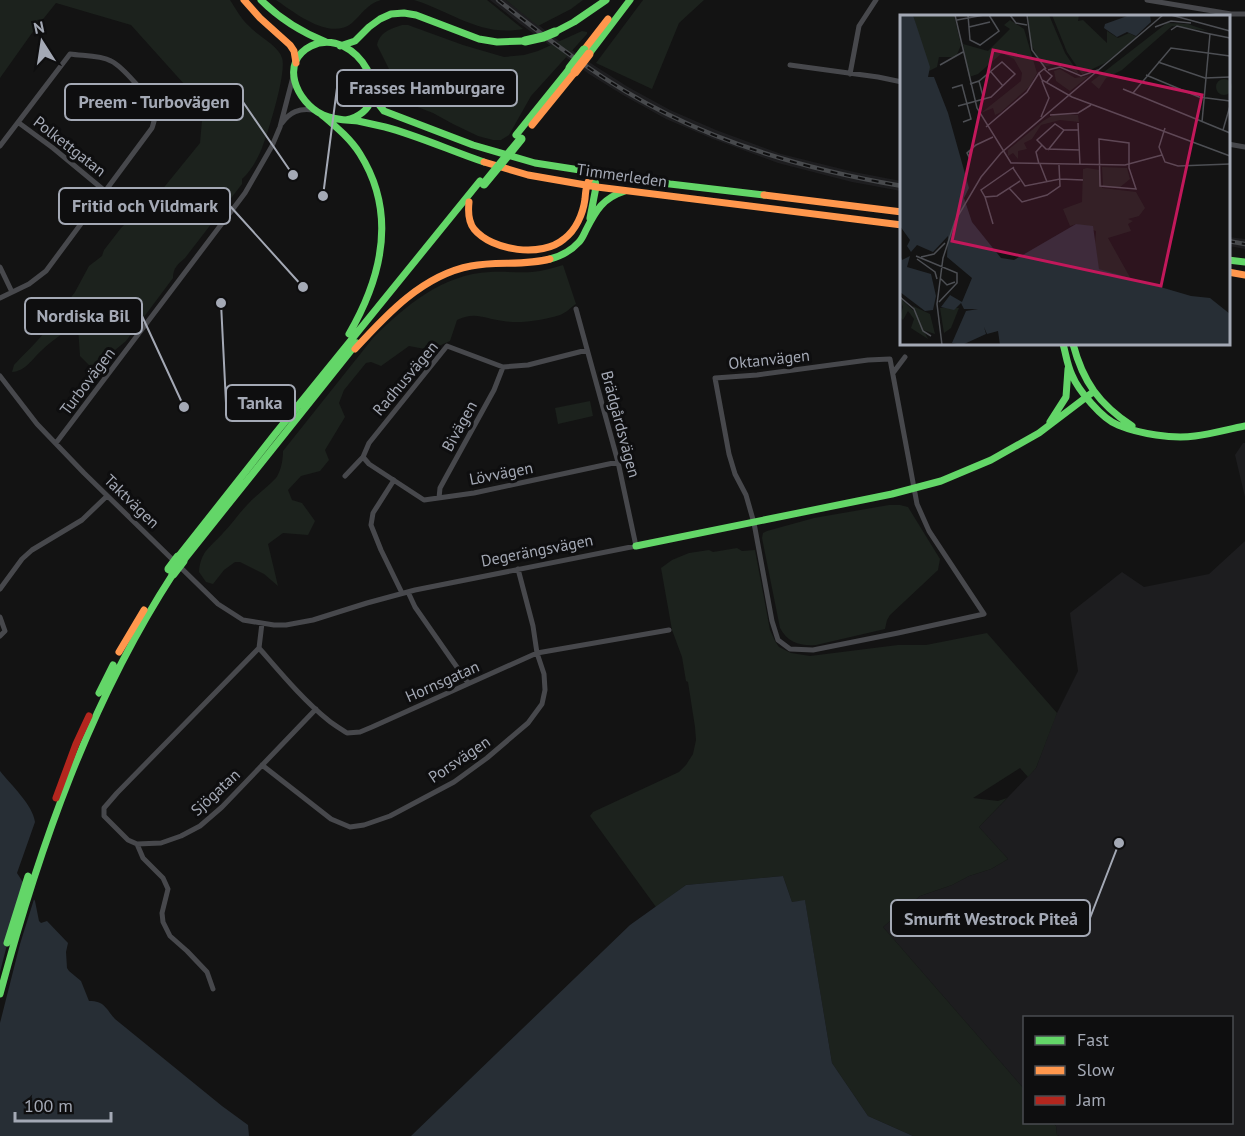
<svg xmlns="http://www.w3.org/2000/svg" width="1245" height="1136" font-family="'PT Sans',sans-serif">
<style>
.built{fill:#1d1d1f}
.green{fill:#1c221d}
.water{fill:#272e35}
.pier{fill:#131313}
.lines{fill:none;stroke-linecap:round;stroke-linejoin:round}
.street{stroke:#47484c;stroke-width:5}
.fast{stroke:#63d668;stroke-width:7}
.slow{stroke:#ff974d;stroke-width:7}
.jam{stroke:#b3261e;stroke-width:7}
.rail-casing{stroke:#47494c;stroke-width:4.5}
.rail{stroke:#0e0e0f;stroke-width:2;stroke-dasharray:7;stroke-linecap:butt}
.fast-bridge{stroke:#63d668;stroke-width:9}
.slow-bridge{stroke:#ff974d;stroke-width:9}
.labels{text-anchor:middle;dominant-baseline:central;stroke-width:6;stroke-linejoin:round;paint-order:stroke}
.street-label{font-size:16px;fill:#a4a9b5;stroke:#0e0e0f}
.inset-road{fill:none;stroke:#4d4f54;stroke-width:1.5}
.view{fill:#c2185b;fill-opacity:0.15;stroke:#c2185b;stroke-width:3}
.inset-edge{fill:none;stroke:#a4a9b5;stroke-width:3}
.leader{fill:none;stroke:#a4a9b5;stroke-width:2}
.callout-dot{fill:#a4a9b5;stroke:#0e0e0f;stroke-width:2}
.callout{fill:#0e0e0f;stroke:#a4a9b5;stroke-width:2}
.callout-label{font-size:18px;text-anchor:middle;font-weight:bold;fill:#a4a9b5}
</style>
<rect width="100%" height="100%" fill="#131313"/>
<path class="built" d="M490,0H506L563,44L595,66L628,87L670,110L716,130L781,154L854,172L901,181V191L852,182L778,163L713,139L666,119L623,95L589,74L519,23Z
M1228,237L1245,239V249L1229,246Z
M1243,443H1245V497L1235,455Z
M1245,541V1136H1059L1057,1135L1056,1126L1053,1123L1232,1122V1018H1024V1089L883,927L920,896L952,885L969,876L991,869L1008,859L979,827L1036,768L1055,717L1078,671L1070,613L1122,572L1144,587L1209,574Z"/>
<path class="green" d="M0,0H230C236,9 241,19 249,26C258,36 279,46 282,58C287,72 268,133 262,148C257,160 251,171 242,179V184L185,258C178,264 173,268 173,278L126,341L98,364L89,365L80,356L78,327C64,331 53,340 42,350C32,359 26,371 12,372L14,365C23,355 35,344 44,333C53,322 54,311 69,305V300L75,292L89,266L102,256L104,250L121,228L124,225L135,223L200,143L202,120L193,94L131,25L56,3L32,33L0,78Z
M276,0H381C367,4 362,14 352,23C330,41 295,13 276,0Z
M414,0H487L523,29C480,37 453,12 414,0Z
M506,0H583L571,9L538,26Z
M643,0H704L679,23L652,89L596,63Z
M402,25H408L463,45L504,57L524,55L538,51L582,31L587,32V34L531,96L509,135L501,140H493L478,136L453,124L433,113L397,99L392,86L389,69L377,45C380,32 390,29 402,25Z
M563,265L576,304C571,307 566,313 560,315C543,320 521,324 503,321C484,319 476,311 457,320L450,341L430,350L409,346L381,366L371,362L366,363L344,390L339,403L345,417L325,450L329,460L320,471L301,476L288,490L292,500L302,503L315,521L308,535L283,533L268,544L278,586L264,574L240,562H235L224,570L213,584L206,582L199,572C201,550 210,548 223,533C232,524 239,513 248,504C256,495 268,487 276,478C281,471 283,460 283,451L373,338C405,306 443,274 490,272C504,271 518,273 532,272C543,271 553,268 563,265Z
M590,401L593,416L558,424L555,408Z
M889,505H900L908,507L940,559L938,570L890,615L887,620L885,629L816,645C800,646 788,643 780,628L762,538L763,533L767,531L814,518Z
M737,548L742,551L755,550L770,630L775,641L779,647L791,653L810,656L898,645H926L987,633L1057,713L1036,768L1028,777L1020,768L973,798L998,801L1007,798L979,827L1008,859L991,869L969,876L952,885L920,896L883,927L1024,1089V1122L1053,1123L1056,1126L1057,1135L1059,1136H913L868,1116L832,1063L805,901L792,902L783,876L686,885L656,907L590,816L593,812L679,772L686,765L693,754L696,740L695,727L688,682L686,681L682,657L672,630L661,568L672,560L689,553L709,550L713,552Z"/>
<path class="water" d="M0,771C11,785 33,805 35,822L17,873L35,901L39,921L41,923L47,921L68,943L66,952L67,968L69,971L81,981L89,1001C105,1001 106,1009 115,1019L222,1106L248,1125L249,1136H0Z
M783,876L792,902L805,900L832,1063L868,1116L913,1136H411L630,925L686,885Z"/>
<path class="pier" d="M30,888L35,896L20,944L0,1023V972L8,941Z"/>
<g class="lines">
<path class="street" d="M1147,0L1231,14H1245
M790,65L878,77L902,82
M850,74L859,26L876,0
M19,123L53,148L105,191
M282,123C290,112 299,108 313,110
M1228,144L1245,147
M0,146L70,54C83,56 100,55 111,61C122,66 151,99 154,110C156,116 154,122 152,128L46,271L29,284L0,298
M0,267L12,292
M587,350L528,365L503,367L447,346L369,443L363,457L369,464L424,500L474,493L618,462
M890,359L917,504L929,531L984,614L898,633L813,650L790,649L778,640L772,621L754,523L746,495L735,474L729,454L715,378L757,375L868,360Z
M893,373L905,357
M0,376L37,424L84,473L218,604L243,620L274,625H286L313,620L367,603L415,590L636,546L618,462L576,309
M56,443L245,193L272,146L280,127L293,77
M345,476L363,457
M394,480L373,513L371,525L381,550L402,593
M439,498L440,488L446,477L494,390L503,367
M0,589L22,559L32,550L82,520L107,496
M408,592L415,607L468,683
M0,617L5,631L0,636
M259,648C280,672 303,700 328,720C334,725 341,729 347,733L360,732L372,727L537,653L669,630
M262,765L331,819L350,827L364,825L390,816L454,782L487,758L528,723L542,704L545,690L544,674L537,653L533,626L518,569
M137,844L128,840L104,816V808L117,793L259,648L262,623
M213,989L207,972L187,951L170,936L163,922L162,913L168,889L163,878L143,858L137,844L161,843L181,836L200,826L222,807L316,709"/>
<path class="fast" d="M261,0C280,19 301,32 326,42
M555,32L574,22L606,0
M340,46L355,41L369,27L380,19L391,14L404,13L416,15L479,39L497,42L525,41
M589,54L630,0
M374,92L377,102L384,111L473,145L535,163L670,184L764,195
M321,114C335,126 350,138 360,154C397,213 382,277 349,334
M346,120C404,106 356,24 311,46C279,62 296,102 323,115C334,120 346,120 358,121C367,123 376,125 385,127C419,136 451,151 484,162
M516,135L570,68
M590,218L596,187L594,173
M550,259C561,256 571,251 579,242C582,239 584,234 586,230C596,210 603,198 625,191
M1228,260L1245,262
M1063,344C1066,354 1067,365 1072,375C1078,390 1102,419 1118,425C1140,434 1172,439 1195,436C1212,434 1229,429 1245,426
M1073,344C1083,382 1099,404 1132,426
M1050,422L1066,397L1068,369
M636,546L892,494L941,481L991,460L1039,433L1093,392
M178,557L275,434L480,181
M183,561L357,343
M99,693L113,665
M7,943L28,876
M0,994C39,848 90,702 173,574"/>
<path class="slow" d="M244,0L260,18L290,45L294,51L296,63
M584,50L608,19
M532,125L575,72
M484,162L528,175L597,187L902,225
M764,195L902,212
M469,202C468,211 468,221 474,229C492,251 542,258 564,239C576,230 583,214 585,199C586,187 586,183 594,173
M1228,272L1245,275
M355,349C387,314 423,275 471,266C497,261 524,266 550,259
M119,652L144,610"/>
<path class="jam" d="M56,798L76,744L89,716"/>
<g class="rail-casing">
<path id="rail" d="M498,0C551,42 606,84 667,114C741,151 821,172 902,186
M1228,241L1245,244"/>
</g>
<use href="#rail" class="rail"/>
<path class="fast-bridge" d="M525,41L543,37L555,32
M570,68L584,50
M484,184L521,139
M169,569L178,557
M173,574L183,561"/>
<path class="slow-bridge" d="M575,72L589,54"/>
</g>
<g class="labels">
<g class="street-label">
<text transform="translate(70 146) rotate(38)">Polkettgatan</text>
<text transform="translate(622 175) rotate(8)">Timmerleden</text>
<text transform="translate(769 359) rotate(-6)">Oktanvägen</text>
<text transform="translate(405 378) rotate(-50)">Radhusvägen</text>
<text transform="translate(87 381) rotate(-53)">Turbovägen</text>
<text transform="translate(621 424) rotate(75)">Brädgårdsvägen</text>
<text transform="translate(459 426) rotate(-61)">Bivägen</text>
<text transform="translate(501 473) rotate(-11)">Lövvägen</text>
<text transform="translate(132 501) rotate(44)">Taktvägen</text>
<text transform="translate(537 550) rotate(-11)">Degerängsvägen</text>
<text transform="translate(442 681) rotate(-24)">Hornsgatan</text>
<text transform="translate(459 759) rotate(-34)">Porsvägen</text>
<text transform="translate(215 792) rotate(-43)">Sjögatan</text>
</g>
</g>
<g transform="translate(900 15)">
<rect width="330" height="330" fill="#131313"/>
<path d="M13,0H54L61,30L56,42H39L37,52L29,56ZM128,0H149L165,38L179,59L161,49L146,51L139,45L131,29ZM152,0H179L178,6L183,5L207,28V16L218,23L229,18L237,22L205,48L182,59L167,37ZM110,5L124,14L137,58L129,72L101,97L95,100L93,93L81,98L121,66L122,58L114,44L102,38L78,59L69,62L63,29L88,36L110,14L104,10ZM267,8L288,9L308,16L272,11L222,55L206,63L199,74L191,67ZM160,54L175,63L189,61L170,76L156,66L154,56ZM316 72a8 8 0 1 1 16 0a8 8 0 1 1-16 0ZM155,99L178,100L179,107L160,105L141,110L132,124L124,128L127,134L118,136V144L113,138L108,141V135L143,106ZM202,152L227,153L230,164L219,173L203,171ZM187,153L200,155L202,173L236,177L245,193L239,201L228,204L233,206L228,209L231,216L208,223L232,266L199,254L194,244L196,216L176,209L170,211L163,194L182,187L183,154ZM0,283L14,296L28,324L11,313L14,304L8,296L3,305L0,302L3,292ZM13,291L30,299L35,319L23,315ZM40,293H59L51,313L44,318Z" fill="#1c221d"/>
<path d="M0,0H13L30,52L28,62H34L48,98L69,173L64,183L72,207L101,243L114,245L176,209L193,211L199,254L291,281L310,283L330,299V330H100L98,316L87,319L84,312L86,319L62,330L52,328L66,296L78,294H64L61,288L54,295L41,292L50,280L62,287L72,263L47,242L48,221L33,237L17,230L11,237L7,231L10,225L0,211ZM230,0H250L251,7L236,21L227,17L217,22L204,13L205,9ZM0,240L2,245L10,241L7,252L31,259L36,281L33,295L25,296L0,277Z" fill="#272e35"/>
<path class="inset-road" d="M55,0L77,93L111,148L225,150L262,140M68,0L70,25L80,30L99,16L89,0M110,0L116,8L127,10M127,0L132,35L146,54M271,0L330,16M57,5L84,0M69,12L90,7M255,12L271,6L291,8M271,15L277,11L310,19M258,47L305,63L330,62M40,50L63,37M148,55L160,52L181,61L198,55M91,57L103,71M246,60L299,82L330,86M79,66L84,85M146,68L152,61L144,54L139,58L142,65L172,82L330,141M52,73L62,70L71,104L63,107M223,74L330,118M233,78L271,33L330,41M58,91L91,82L115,59L102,47L79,66L70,69M150,100L178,98L191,90M141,102L149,83L142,66M302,107L310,19L330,23M178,108L180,150M86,112L127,77L139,58M265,113L259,132L265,147L278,151L330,149M323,115L330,91M199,124L229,128V153L236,174L200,171ZM142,130L137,125L155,109L164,115H179M142,130L146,134L180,135M148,135L164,115M70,136L69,142L67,138L76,130L93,122M139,149L136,137L142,130M140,149L147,167M113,153L125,171L160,164L183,165M109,173L122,187L147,180L160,171L159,150M85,182L81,175L114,152M93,209L85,182L97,181L120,166M16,241L57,258V268L39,287M21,242L34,239L45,228M17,244L35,257L37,264M40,263L47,270L55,267M0,282L14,294L23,316L31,321M42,330L37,289L43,243L55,206L81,162L101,138L263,0"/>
<path class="view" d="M93,35L302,80L261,271L52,226Z"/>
<rect width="330" height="330" class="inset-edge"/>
</g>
<path class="leader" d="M323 196L337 88M293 175L243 102M303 287L230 206M184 407L142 316M221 303L226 403M1119 843L1090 918"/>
<g class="callout-dot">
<circle cx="323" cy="196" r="6"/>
<circle cx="293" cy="175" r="6"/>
<circle cx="303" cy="287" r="6"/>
<circle cx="184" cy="407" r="6"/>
<circle cx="221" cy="303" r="6"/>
<circle cx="1119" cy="843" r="6"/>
</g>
<g class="callout">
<rect x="337" y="70" width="180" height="36" rx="6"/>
<rect x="65" y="84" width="178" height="36" rx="6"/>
<rect x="59" y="188" width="171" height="36" rx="6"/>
<rect x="25" y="298" width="117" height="36" rx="6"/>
<rect x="226" y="385" width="69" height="36" rx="6"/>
<rect x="891" y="900" width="199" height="36" rx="6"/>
</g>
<g class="callout-label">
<text x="427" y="94">Frasses Hamburgare</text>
<text x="154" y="108">Preem - Turbovägen</text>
<text x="145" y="212">Fritid och Vildmark</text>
<text x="83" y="322">Nordiska Bil</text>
<text x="260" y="409">Tanka</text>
<text x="991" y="925">Smurfit Westrock Piteå</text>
</g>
<rect x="1023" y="1016" width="210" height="108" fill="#0e0e0f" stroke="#4a4c51" stroke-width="1.5"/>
<rect x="1035" y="1036" width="30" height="9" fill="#63d668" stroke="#4a4c51" stroke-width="1.5"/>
<text x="1077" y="1046" font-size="18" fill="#a4a9b5">Fast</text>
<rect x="1035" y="1066" width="30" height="9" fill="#ff974d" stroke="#4a4c51" stroke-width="1.5"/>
<text x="1077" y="1076" font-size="18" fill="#a4a9b5">Slow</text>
<rect x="1035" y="1096" width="30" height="9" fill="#b3261e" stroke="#4a4c51" stroke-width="1.5"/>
<text x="1077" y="1106" font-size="18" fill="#a4a9b5">Jam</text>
<g transform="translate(42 42) rotate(348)" stroke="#0e0e0f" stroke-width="4.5" paint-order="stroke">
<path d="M0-4.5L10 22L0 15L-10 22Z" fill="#a4a9b5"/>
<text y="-9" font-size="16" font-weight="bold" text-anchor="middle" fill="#a4a9b5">N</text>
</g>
<path d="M15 1112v9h96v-9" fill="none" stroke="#a4a9b5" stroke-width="3"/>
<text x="24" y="1112" font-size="18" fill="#a4a9b5" stroke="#0e0e0f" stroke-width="4.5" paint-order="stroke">100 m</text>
</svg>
